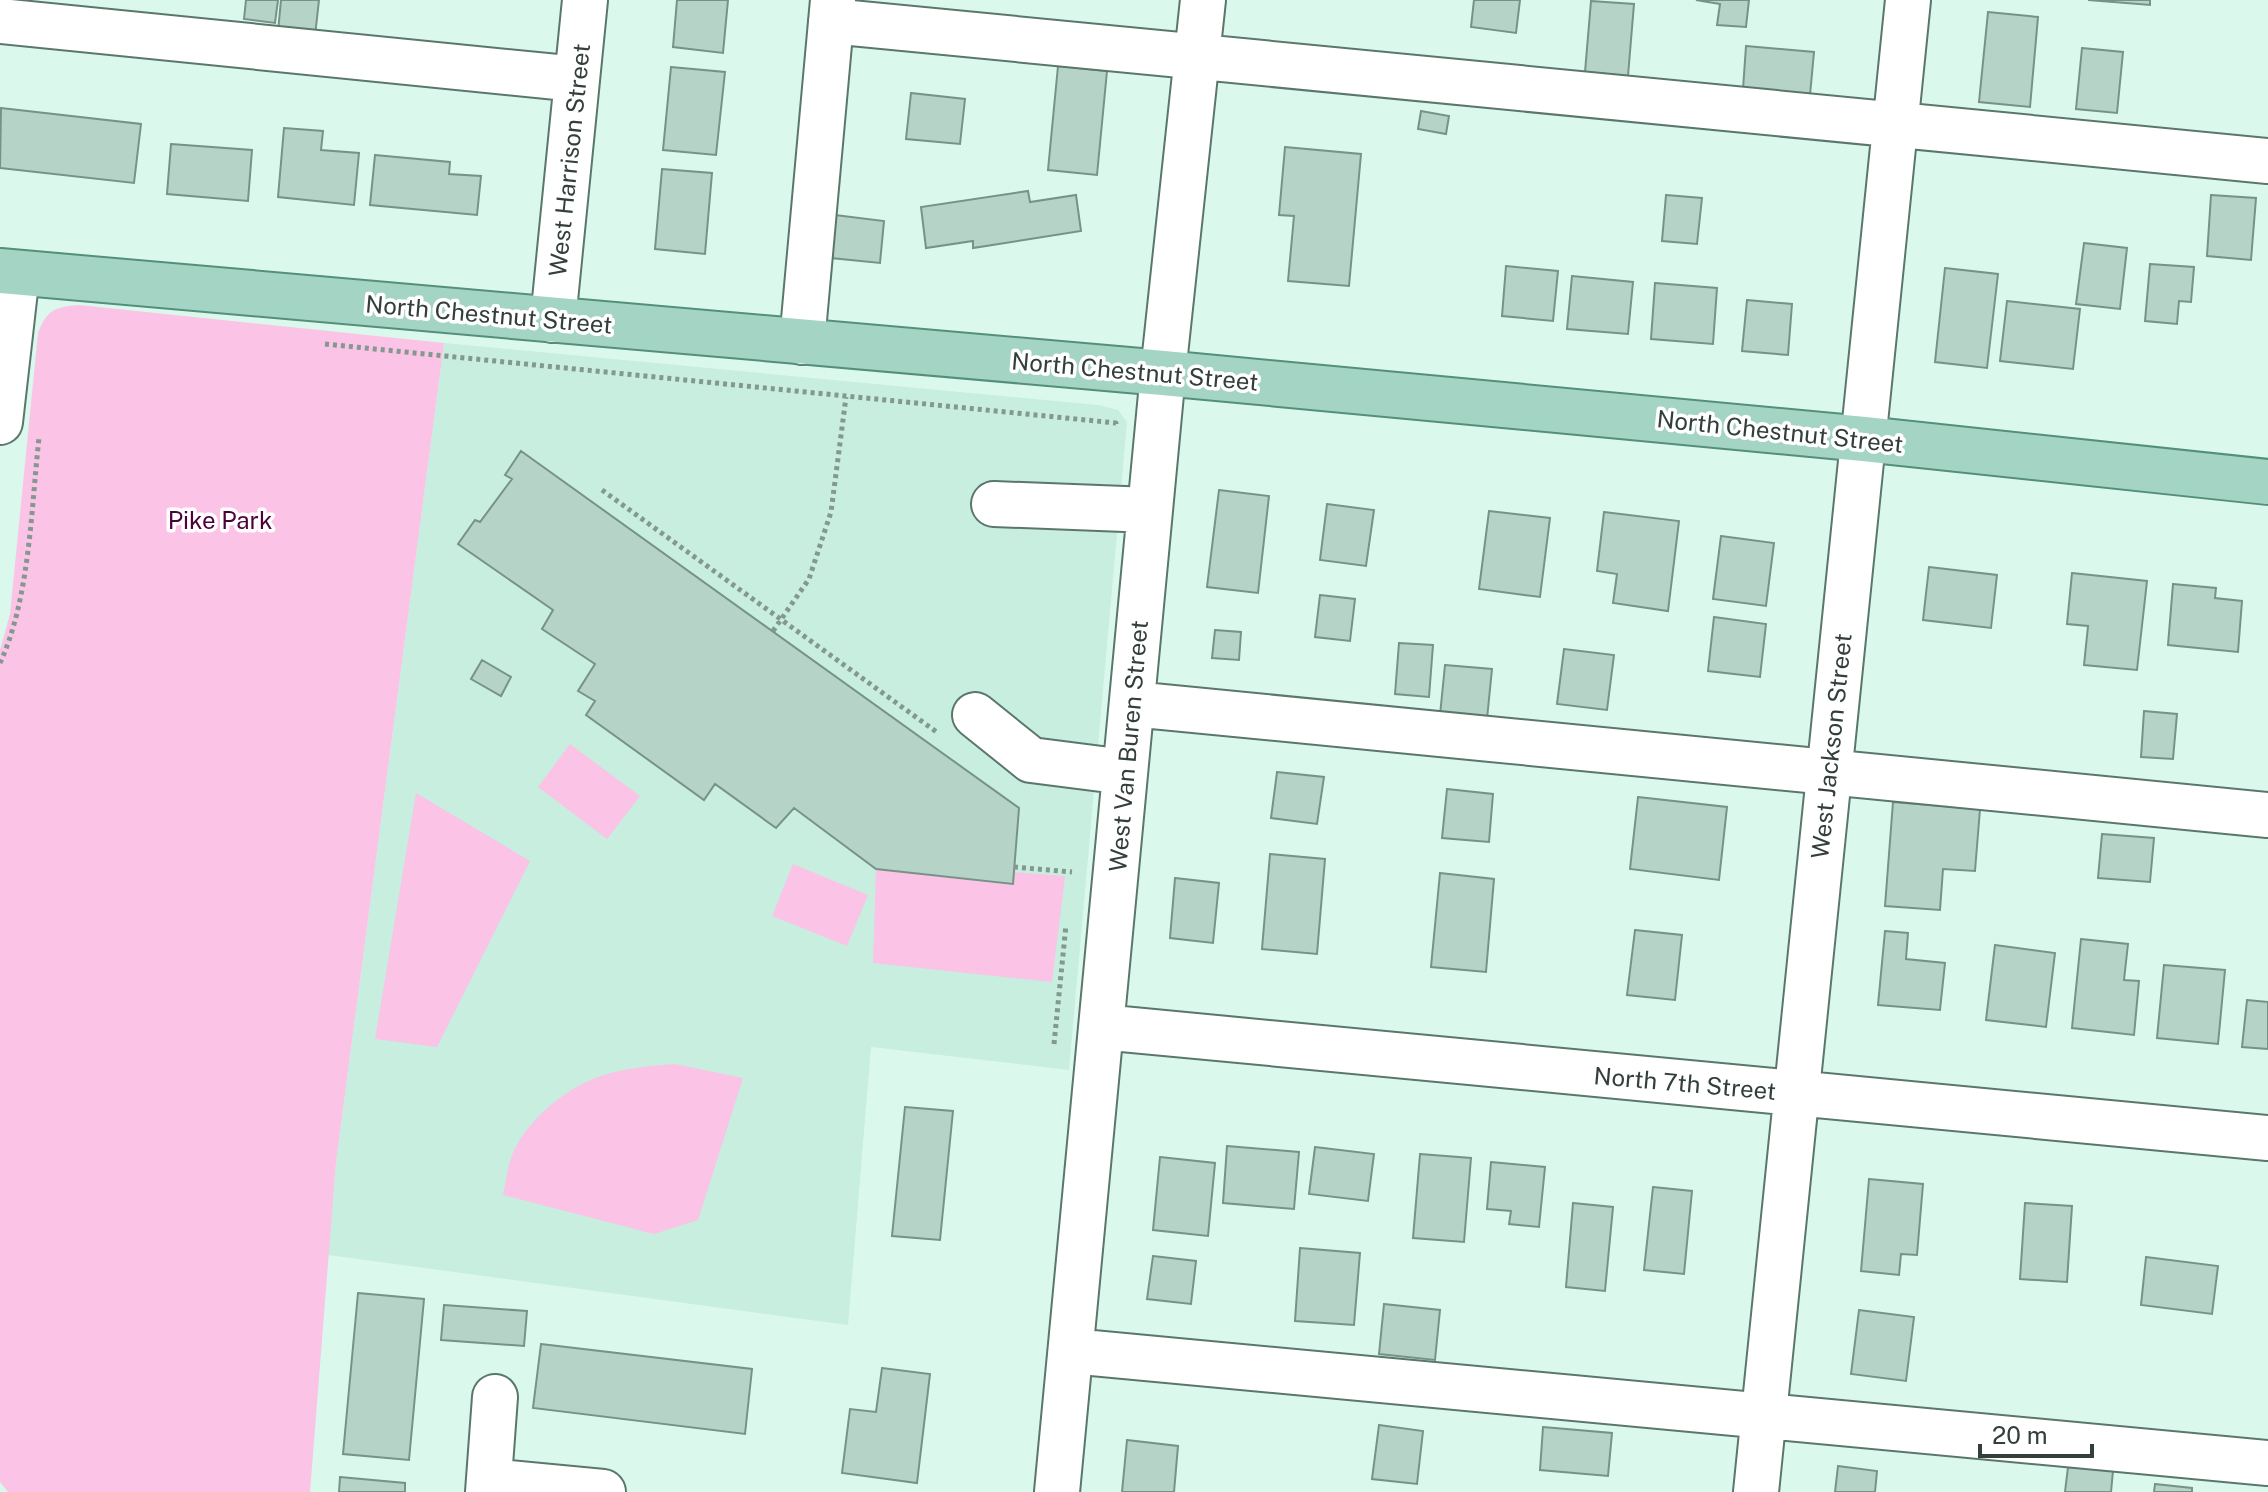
<svg xmlns="http://www.w3.org/2000/svg" width="2268" height="1492" font-family="'Public Sans',sans-serif">
<style>
.built{fill:#c7eedf}
.green{fill:#fbc3e6}
.building{fill:#b6d3c7;stroke:#779388;stroke-width:2}
.lines{fill:none;stroke-linecap:round;stroke-linejoin:round}
.minor-casing{stroke:#5b766c;stroke-width:48}
.major-casing{stroke:#558e7a;stroke-width:48}
.path{stroke:#83988f;stroke-width:5;stroke-dasharray:4 4;stroke-linecap:butt}
.minor{stroke:#fff;stroke-width:44}
.major{stroke:#a4d5c4;stroke-width:44}
.labels{text-anchor:middle;dominant-baseline:central;stroke-width:7;stroke-linejoin:round;paint-order:stroke}
.street-label{font-size:24px;fill:#333f3a;stroke:#fff}
.park-label{font-size:24px;fill:#4b023a;stroke:#fff}
</style>
<rect width="100%" height="100%" fill="#daf9ec"/>
<path class="built" d="M444,343L1098,405L1118,410L1127,422L1069,1070L871,1047L848,1325L328,1255L336,1162Z"/>
<path class="green" d="M79,305L444,343L336,1162L310,1492H8L0,1482V650L10,614L38,333C47,310 54,307 79,305Z
M570,744L640,796L607,839L538,787Z
M416,793L530,861L437,1047L375,1039Z
M793,864L868,895L847,946L772,916Z
M876,869L1012,884L1013,872L1065,876L1052,982L873,963Z
M675,1064L743,1078L698,1220L654,1234L503,1195C506,1183 507,1170 511,1158C524,1122 565,1088 601,1076C625,1068 650,1066 675,1064Z"/>
<path class="building" d="M246,0H278L275,23L244,19Z
M281,0H319L315,36L278,32Z
M677,0H728L723,53L673,47Z
M1474,0H1520L1516,33L1471,27Z
M1696,0H1749L1746,27L1717,25L1720,4Z
M2088,0H2150V5Z
M1591,1L1634,4L1628,76L1585,72Z
M1988,12L2038,17L2030,107L1979,102Z
M1746,46L1814,52L1810,95L1743,89Z
M2082,48L2123,52L2117,113L2076,109Z
M1058,66L1107,71L1097,175L1048,170Z
M671,67L725,72L716,155L663,150Z
M911,93L965,99L960,144L906,139Z
M1,108L141,124L134,183L0,168Z
M1421,111L1449,116L1446,134L1418,129Z
M284,128L323,131L321,150L359,153L354,205L278,197Z
M171,144L252,150L248,201L167,194Z
M1285,147L1361,154L1349,286L1288,281L1294,216L1279,215Z
M375,155L450,162L449,174L481,176L477,215L370,205Z
M662,169L712,173L705,254L655,249Z
M1028,191L1030,202L1076,195L1081,231L973,248V241L926,248L921,207Z
M1666,195L1702,198L1697,244L1662,241Z
M2211,195L2256,198L2251,260L2207,256Z
M835,215L884,221L880,263L831,258Z
M2084,243L2127,248L2120,309L2076,304Z
M2150,264L2194,267L2191,302L2179,301L2177,324L2145,321Z
M1506,266L1558,271L1553,321L1502,316Z
M1945,268L1998,274L1987,368L1935,362Z
M1572,276L1633,282L1628,334L1567,329Z
M1655,283L1717,288L1713,344L1651,339Z
M1747,300L1792,304L1788,355L1742,351Z
M2007,301L2080,309L2073,369L2000,361Z
M521,451L1019,808L1013,884L876,869L794,808L776,828L715,784L704,800L586,715L595,701L578,691L595,664L542,629L553,610L458,544L475,520L480,522L512,479L505,475Z
M1219,490L1269,496L1258,593L1207,587Z
M1327,504L1374,510L1366,566L1320,560Z
M1489,511L1550,518L1540,597L1479,589Z
M1604,512L1679,521L1668,611L1613,603L1617,574L1597,571Z
M1721,536L1774,543L1766,606L1713,599Z
M1929,567L1997,575L1991,628L1923,620Z
M2072,573L2147,581L2137,670L2084,665L2088,626L2067,624Z
M2173,584L2216,588L2215,598L2242,601L2238,652L2168,645Z
M1320,595L1355,599L1350,641L1315,637Z
M1714,617L1766,624L1760,677L1708,671Z
M1215,630L1241,632L1239,660L1212,658Z
M1399,643L1433,645L1429,697L1395,694Z
M1564,649L1614,655L1607,710L1557,704Z
M482,660L511,677L501,696L471,679Z
M1445,665L1492,669L1487,719L1440,715Z
M2144,711L2177,714L2173,759L2141,757Z
M1277,772L1324,777L1317,824L1271,818Z
M1447,789L1493,794L1489,842L1442,838Z
M1638,797L1727,807L1719,880L1630,869Z
M1893,802L1980,809L1975,871L1943,869L1940,910L1885,906Z
M2102,834L2154,838L2150,882L2098,878Z
M1270,854L1325,859L1317,954L1262,949Z
M1440,873L1494,879L1486,972L1431,967Z
M1175,878L1219,883L1213,943L1170,938Z
M1635,930L1682,935L1675,1000L1627,995Z
M1885,931L1908,933L1906,959L1945,963L1940,1010L1878,1005Z
M2081,939L2128,944L2124,980L2139,981L2134,1035L2072,1028Z
M1995,945L2055,953L2046,1027L1986,1020Z
M2164,965L2225,970L2218,1044L2157,1038Z
M2247,1000L2268,1002V1049L2242,1047Z
M905,1107L953,1111L940,1240L892,1236Z
M1227,1146L1299,1152L1294,1209L1223,1203Z
M1315,1147L1374,1154L1368,1201L1309,1194Z
M1420,1154L1471,1158L1464,1242L1413,1238Z
M1160,1157L1215,1163L1208,1236L1153,1230Z
M1491,1162L1545,1167L1539,1227L1509,1224L1511,1211L1487,1209Z
M1869,1179L1923,1184L1917,1255L1901,1254L1899,1275L1861,1271Z
M1653,1187L1692,1191L1684,1274L1644,1270Z
M1573,1203L1613,1207L1605,1291L1566,1287Z
M2025,1203L2072,1206L2067,1282L2020,1279Z
M1300,1248L1360,1253L1354,1325L1295,1321Z
M1153,1256L1196,1261L1191,1304L1147,1299Z
M2146,1257L2218,1266L2212,1314L2141,1305Z
M358,1293L424,1299L409,1460L343,1454Z
M1384,1304L1440,1310L1435,1360L1379,1354Z
M444,1305L527,1311L524,1346L441,1340Z
M1859,1310L1914,1317L1906,1381L1851,1374Z
M541,1344L752,1369L745,1434L533,1408Z
M882,1368L930,1374L917,1483L842,1473L850,1409L876,1412Z
M1379,1425L1423,1431L1417,1484L1372,1479Z
M1543,1427L1612,1433L1608,1476L1540,1470Z
M1127,1440L1178,1446L1174,1492H1122Z
M1838,1466L1877,1471L1875,1492H1835Z
M2068,1467L2113,1471L2111,1492H2065Z
M340,1477L405,1483V1492H339Z
M2155,1484L2192,1488V1492H2154Z"/>
<g class="lines">
<g class="minor-casing">
<path id="minor" d="M0,21L577,79
M831,21L2268,161
M553,320L585,0
M802,342L833,0
M0,422L17,273
M994,504L1150,510
M1132,704L2268,815
M975,715L1031,760L1125,772
M1101,1027L2268,1138
M1071,1351L2268,1463
M489,1481L603,1492
M488,1492L495,1397
M1057,1492L1163,373L1203,0
M1756,1492L1908,0"/>
</g>
<g class="major-casing">
<path id="major" d="M0,271L1163,373L1864,439L2268,482"/>
</g>
<path class="path" d="M325,344L1116,423V426
M602,490L938,733
M773,631L809,579L831,512L846,397
M0,663C30,598 31,509 39,438
M1014,867L1072,872
M1054,1044L1066,925"/>
<use href="#minor" class="minor"/>
<use href="#major" class="major"/>
</g>
<g class="labels">
<g class="street-label">
<text transform="translate(569 160) rotate(-84)">West Harrison Street</text>
<text transform="translate(489 314) rotate(5)">North Chestnut Street</text>
<text transform="translate(1135 371) rotate(5)">North Chestnut Street</text>
<text transform="translate(1780 431) rotate(6)">North Chestnut Street</text>
<text transform="translate(1128 746) rotate(-85)">West Van Buren Street</text>
<text transform="translate(1831 746) rotate(-84)">West Jackson Street</text>
<text transform="translate(1685 1083) rotate(5)">North 7th Street</text>
</g>
<g class="park-label">
<text x="220" y="520">Pike Park</text>
</g>
</g>
<path d="M1980 1444v12h112v-12" fill="none" stroke="#333f3a" stroke-width="4"/>
<text x="1992" y="1444" font-size="24" fill="#333f3a" stroke="#ffffff" stroke-width="6" paint-order="stroke">20 m</text>
</svg>
